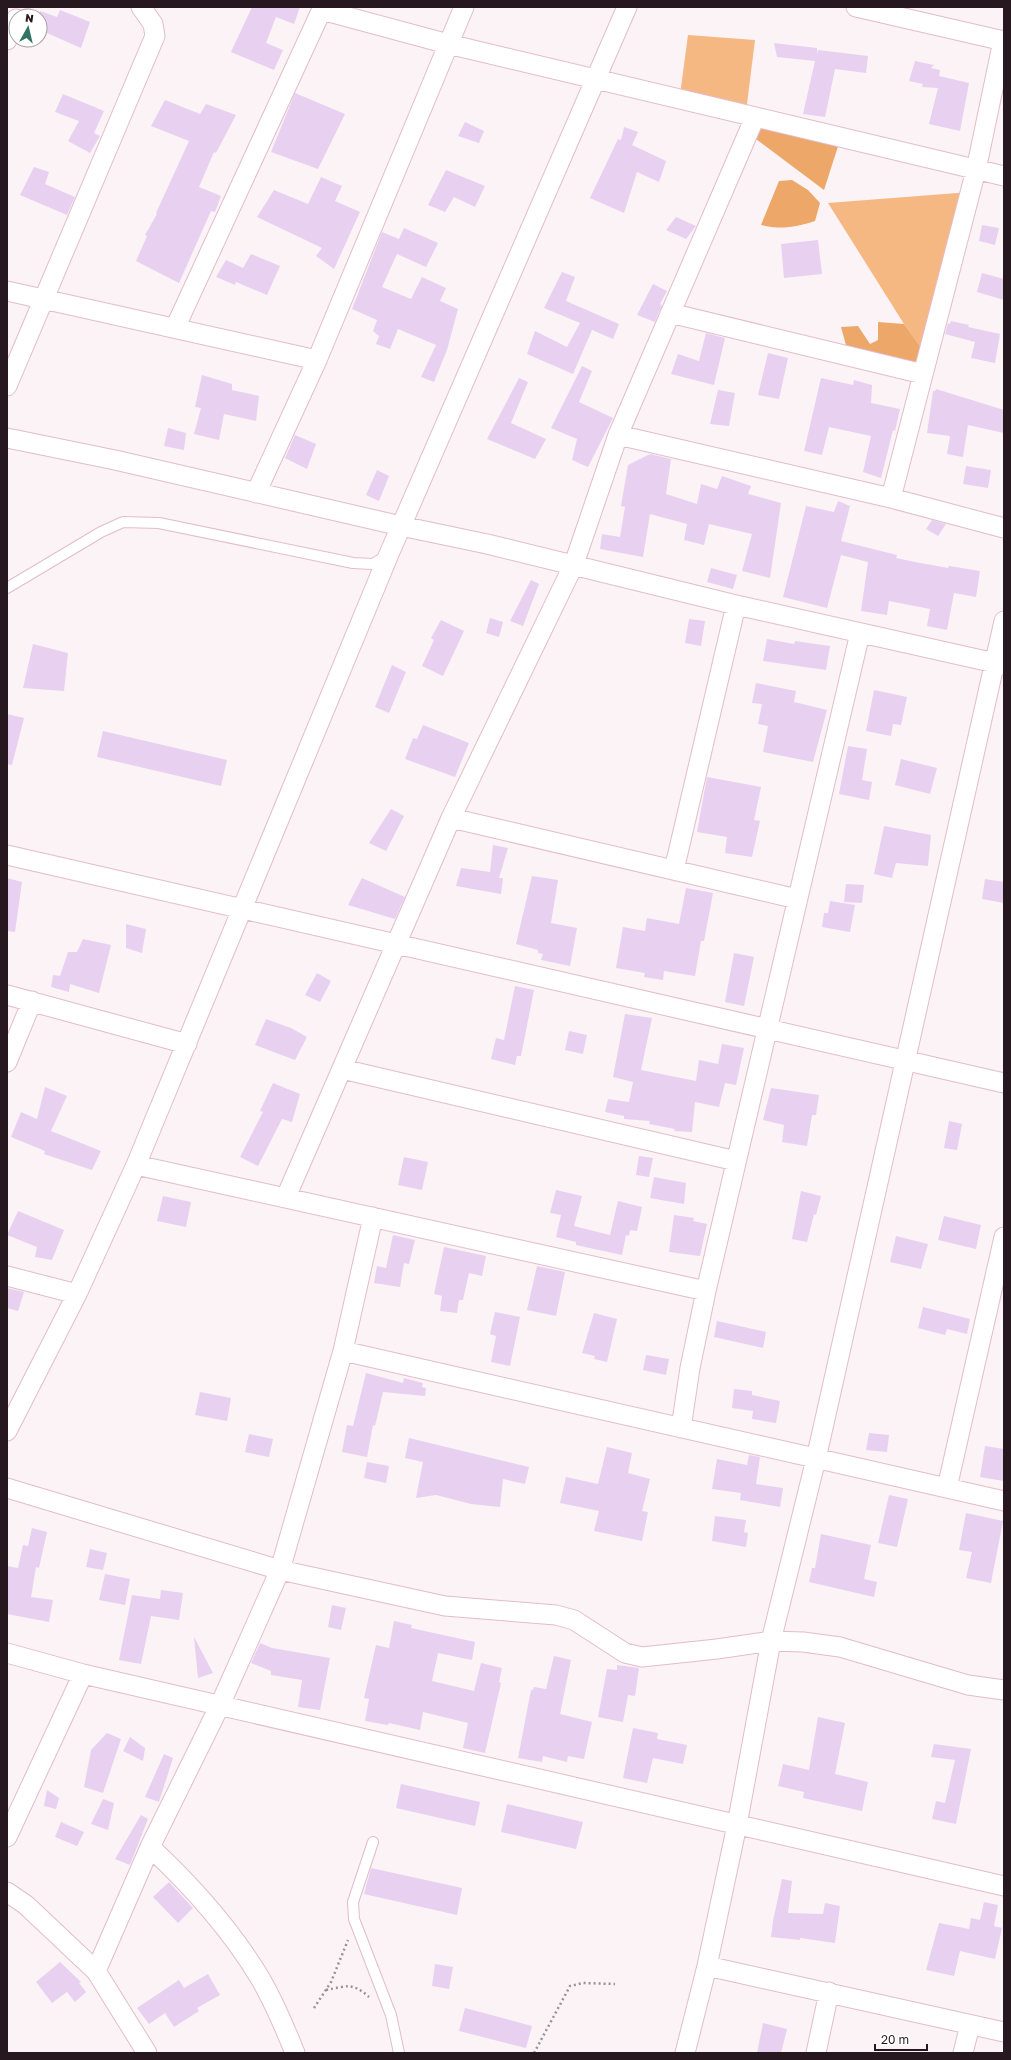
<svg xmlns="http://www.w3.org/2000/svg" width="1011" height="2060" font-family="'Golos Text',sans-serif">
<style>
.green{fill:#f6b883}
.forest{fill:#eca769}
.building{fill:#e8d1f0}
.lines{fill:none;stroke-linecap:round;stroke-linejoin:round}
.service-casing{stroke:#e3bccc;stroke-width:12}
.minor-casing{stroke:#e3bccc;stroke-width:21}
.path{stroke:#9b9195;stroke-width:2.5;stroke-dasharray:2 3;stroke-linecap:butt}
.service{stroke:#fff;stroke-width:10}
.minor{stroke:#fff;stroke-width:19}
</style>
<rect width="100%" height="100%" fill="#fbf3f6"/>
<path class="green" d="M688,35L755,40L746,112L680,95Z
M970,192L928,357L904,324L828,203Z"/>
<path class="forest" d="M755,117L841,137L824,190L748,133Z
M792,180L808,190L820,203L815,221C796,227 781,230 761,225L779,181Z
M878,322L904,324L928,357L923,374L849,356L841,327L858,326L870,344L878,340Z"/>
<path class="building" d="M252,7H300L294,24L276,17L266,43L283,50L274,70L231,52Z
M60,10L90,22L81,48L40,30V11L57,17Z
M774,43L817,48V54L818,50L868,56L866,73L835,69L825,117L803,114L815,61L777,57Z
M915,61L934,65L931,68L940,70L939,76L969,83L960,131L929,124L938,88L922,87L923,84L909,81Z
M295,93L345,114L318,169L271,152Z
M63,94L104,111L94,133L100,136L90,153L68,141L79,121L55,112Z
M165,100L200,114L206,104L236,115L216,153L214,152L199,187L221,196L215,212L211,211L179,283L136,261L147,236L145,235L157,214L156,213L189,141L151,126Z
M465,122L484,131L479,143L458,136Z
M624,127L638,132L632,145L666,161L659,182L637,172L624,213L590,198L618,139L621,140Z
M34,167L49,172L45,184L75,197L67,215L20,195Z
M446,170L485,186L475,207L454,197L445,212L428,205Z
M321,177L342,186L335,201L360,212L334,269L316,256L322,248L257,217L274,190L308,204Z
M676,217L696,226L686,239L666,230Z
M982,225L999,228L995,245L979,241Z
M404,228L438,243L426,267L397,254L382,287L411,299L422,277L446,288L440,301L458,309L447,350L434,382L421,377L436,345L398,329L390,349L376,344L379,336L373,331L377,320L352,309L382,232L399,239Z
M818,240L822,274L784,278L781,244Z
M251,254L280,266L267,295L236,282L235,285L216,277L226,260L243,268Z
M562,272L575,277L566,301L619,324L613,339L592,330L573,374L527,354L535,331L567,347L580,323L544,308Z
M982,273L1004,279V300L977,292Z
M653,284L667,291L660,304L662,305L655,322L637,315Z
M951,321L969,325L968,327L1000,334L995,363L971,358L975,342L945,334L948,323L950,324Z
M706,333L725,338L714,385L671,374L678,354L699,361Z
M768,353L788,358L779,399L758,395Z
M582,366L592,371L579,402L613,418L588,467L572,460L577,439L551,428Z
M202,375L232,384V390L259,396L256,421L224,414L219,440L194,434L201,408L195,407Z
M519,378L528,382L511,423L546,439L535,459L487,439Z
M821,378L853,385L854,380L872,385L871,403L900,409L895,431L893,430L881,478L863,472L871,436L829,427L822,455L804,451Z
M936,389L1004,410V433L968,425L963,457L947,454L950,436L927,433L933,391H935Z
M718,390L735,393L729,426L710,424Z
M168,428L186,433L184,450L164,446Z
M295,435L316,444L307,469L285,458Z
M650,454L671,459L666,494L697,504L701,484L717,489L722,476L751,486L748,494L781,503L770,578L742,571L752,534L709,524L704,545L684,540L687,524L650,514L643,557L600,549L602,534L620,537L625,507L621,506L628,465Z
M966,466L991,470L988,488L963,484Z
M377,470L389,476L379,501L366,495Z
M838,501L850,506L841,541L897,555L896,558L915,562L948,568L949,566L980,571L976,597L954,593L947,630L927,626L930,609L889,601L887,615L861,611L868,562L841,555L827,608L783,597L806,506L834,512Z
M932,520L946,524L938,536L926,529Z
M711,568L737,575L733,589L707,582Z
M531,580L539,584L523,626L510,621Z
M490,618L503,622L499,637L486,633Z
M689,619L705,621L701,646L685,643Z
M441,620L464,631L443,676L422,666L434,640L431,638Z
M767,639L794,644L795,641L830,646L826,670L763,661Z
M33,644L68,653L64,691L23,688Z
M392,665L406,672L389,713L375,707Z
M756,683L796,691L794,702L827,710L813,762L763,752L768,726L758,724L762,704L752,703Z
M874,690L907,697L901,725L893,724L891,736L866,731Z
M7,714L24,718L12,765L7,764Z
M423,725L469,743L455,777L405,759L413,738L417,739Z
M103,731L227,760L221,786L97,757Z
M848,746L867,749L862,780L872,782L869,800L839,794Z
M901,759L937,768L930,794L895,785Z
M707,777L761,787L754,820L760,821L752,857L725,853L727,837L697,832Z
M391,809L404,816L386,851L369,843Z
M884,826L931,835L928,866L896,863L892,878L874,874Z
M493,845L508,848L499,878H503L501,894L456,886L461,868L490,872Z
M532,876L558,880L551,923L577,928L570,966L541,960L543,954L538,953V950L516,944Z
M7,878L22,882L15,932L7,931Z
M362,878L405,897L395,919L348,905Z
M985,879L1004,882V903L982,899Z
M846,884L864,885L862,903L844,902Z
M686,888L713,893L704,941H701L695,976L664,971L663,980L644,977L645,973L616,968L623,927L645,931L647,918L679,924Z
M830,901L855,905L850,932L822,927L824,913H828Z
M126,924L146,929L142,953L126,948Z
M83,939L111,945L99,993L70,984L69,992L51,987L53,975L60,976L68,952H77Z
M734,953L754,957L744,1006L725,1002Z
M317,973L331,981L320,1002L305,995Z
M515,986L534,990L521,1056H517L515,1065L491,1059L496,1038L504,1040Z
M625,1014L652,1018L641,1070L696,1081L699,1060L718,1064L722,1044L744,1048L736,1085L725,1083L719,1107L695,1102L692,1132L674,1131L675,1129L649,1124L650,1121L624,1119V1116L605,1112L608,1099L629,1102L633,1082L613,1077Z
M266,1019L291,1028L307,1037L295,1060L255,1045Z
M569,1031L587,1035L583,1054L565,1050Z
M273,1083L300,1094L292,1122L282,1119L258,1166L240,1157L263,1112L260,1111Z
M45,1087L67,1096L51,1131L101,1151L92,1170L44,1154L45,1151L11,1137L21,1112L37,1119Z
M771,1088L819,1095L816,1115H812L807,1146L782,1142L784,1125L763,1120Z
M949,1121L962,1124L957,1150L944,1148Z
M639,1156L653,1158L649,1177L636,1175Z
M404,1157L428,1162L422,1190L398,1185Z
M654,1177L686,1183L684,1204L650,1198Z
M556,1190L582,1196L574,1226L610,1235L618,1201L642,1207L637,1231L630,1230L629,1236L626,1235L622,1255L576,1245V1242L556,1237L561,1215L550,1213Z
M801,1191L821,1196L816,1215L814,1214L807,1242L792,1239Z
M163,1196L191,1202L186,1227L157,1221Z
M18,1211L64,1230L52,1260L35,1257L37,1247L7,1235Z
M674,1215L694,1218L693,1221L707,1224L700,1256L669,1252Z
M944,1216L981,1225L976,1249L938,1240Z
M393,1235L415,1240L409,1264L404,1263L400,1287L374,1283L377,1266L386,1268Z
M896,1236L928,1244L921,1269L890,1262Z
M444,1247L486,1256L482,1276L469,1273L463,1300H459L457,1313L440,1311L442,1296L434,1294Z
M537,1266L565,1272L556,1316L527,1310Z
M7,1288L24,1292L18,1311L7,1308Z
M923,1307L970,1319L967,1334L947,1329L945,1335L918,1328Z
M495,1312L520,1317L510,1366L491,1362L496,1336L490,1334Z
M594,1313L617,1319L607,1362L594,1359L595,1356L582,1353Z
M717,1321L766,1332L763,1348L714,1337Z
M646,1355L669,1359L666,1375L643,1370Z
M366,1373L403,1383L404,1378L423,1383L422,1387L426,1388L425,1396L383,1392L375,1426L373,1425L367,1457L342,1452L347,1425L353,1426Z
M734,1389L752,1391V1395L780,1401L776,1423L752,1419L753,1411L732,1408Z
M200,1392L231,1398L227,1421L195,1415Z
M869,1433L889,1435L887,1452L866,1450Z
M249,1434L273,1439L269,1457L245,1452Z
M409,1438L529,1467L525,1484L503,1479L500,1507L471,1504L436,1495L416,1498L423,1462L405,1458Z
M985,1446L1004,1449V1481L980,1477Z
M607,1447L632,1453L628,1473L650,1479L642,1511L648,1512L642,1541L594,1531L599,1511L560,1503L566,1477L598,1484Z
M749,1455L760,1457L756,1484L783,1488L780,1507L740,1500L741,1493L712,1489L717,1459L747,1465Z
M367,1462L389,1466L386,1483L364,1478Z
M889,1495L908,1499L897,1547L878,1543Z
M966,1513L1003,1521L991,1583L966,1578L972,1552L959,1550Z
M715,1516L746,1520L744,1532L748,1533L746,1547L712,1541Z
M32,1528L47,1532L39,1568L36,1567L31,1597L53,1600L49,1622L7,1614V1566L18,1568L23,1545L28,1546Z
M821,1534L871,1545L864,1579L877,1582L874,1597L809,1582L812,1568H815Z
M90,1549L107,1553L103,1570L86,1567Z
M105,1574L130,1579L125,1605L99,1600Z
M161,1590L183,1593L179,1620L151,1616L141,1664L119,1660L132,1595L160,1599Z
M332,1605L346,1608L341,1630L328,1627Z
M394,1621L412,1625L411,1628L475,1642L472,1660L438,1653L432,1681L474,1691L481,1663L502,1668L499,1682L501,1683L485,1753L463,1748L468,1723L423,1712L420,1730L389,1723L388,1725L365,1721L369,1699L364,1698L376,1645L389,1648Z
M194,1637L213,1673L198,1678Z
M260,1643L272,1648L330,1658L320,1710L298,1707L302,1680L271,1675V1671L251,1663Z
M554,1656L571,1660L560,1714L592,1722L584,1759L568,1756L567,1762L543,1756L542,1762L518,1758L531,1690H533L534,1687L546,1689Z
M617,1665L639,1668L635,1696L628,1695L623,1722L598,1717L607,1669L617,1670Z
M818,1717L845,1723L835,1774L868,1782L862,1811L803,1798L804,1792L778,1786L783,1764L809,1770Z
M633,1728L658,1733L657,1739L687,1745L683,1764L653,1758L647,1783L623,1778Z
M107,1733L121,1739L103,1793L84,1787L91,1750Z
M130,1737L145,1748L143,1761L123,1751Z
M934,1744L971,1749L956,1824L932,1819L936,1801L945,1803L955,1760L931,1757Z
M164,1754L173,1758L159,1802L145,1797Z
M401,1784L480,1802L475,1826L396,1808Z
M47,1790L59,1798L56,1809L44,1806Z
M103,1799L114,1803L108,1830L91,1824Z
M507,1804L583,1822L576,1849L501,1832Z
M141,1815L148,1819L130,1865L115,1859Z
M61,1822L84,1832L77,1846L55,1837Z
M371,1868L462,1888L457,1915L364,1894Z
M782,1879L792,1881L788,1913L823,1914L825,1903L840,1906L835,1943L800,1938V1940L771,1937L773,1921Z
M169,1882L193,1908L178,1923L153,1897Z
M984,1902L998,1905L994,1926L1002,1928L995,1959L960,1951L954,1976L926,1970L939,1923L969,1929L971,1918L980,1920Z
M60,1962L81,1982L79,1983L86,1992L75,2002L67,1992L52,2003L36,1982Z
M435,1964L453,1967L449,1989L432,1986Z
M208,1974L220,1995L197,2008L199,2011L174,2027L165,2013L149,2024L137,2008L179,1980L184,1988Z
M465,2008L532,2026L526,2048L459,2031Z
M763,2023L787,2029L781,2053H757Z"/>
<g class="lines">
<g class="service-casing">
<path id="service" d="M7,588L101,532L123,522L159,523L353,563L373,564L386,556
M373,1842L353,1902L354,1919L391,2015L399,2053"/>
</g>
<g class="minor-casing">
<path id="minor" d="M856,7L1004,41
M322,10L448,44L1004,176
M7,40L16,19
M7,291L317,360
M670,313L923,374
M175,328L323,7
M7,386L155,36L153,24L141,7
M618,435L891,498L1004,528
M7,438L115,460L401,526L487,544L736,605L1004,665
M256,493L317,360L464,7
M891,498L976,170L1003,41
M451,818L797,899
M7,855L1004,1083
M674,870L736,605
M7,995L187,1044
M7,1062L32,1001
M342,1069L736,1161
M136,1165L706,1291
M286,1197L451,818L574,564L618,435L755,117
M7,1276L77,1294
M343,1351L1004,1501
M681,1428L690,1368L706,1291L860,633
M7,1431L77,1294L136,1165L389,554L627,7
M7,1488L280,1570L445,1606L556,1615L574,1620L625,1653L642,1657L717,1649L771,1641L803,1642L840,1647L968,1685L1004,1690
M947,1488L1004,1237
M7,1653L83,1674L1004,1886
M7,1837L83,1674
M150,1847C192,1886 231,1930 260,1978C274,2002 285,2028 295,2053
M7,1892L26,1905L96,1971L147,2053
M707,1966L1004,2032
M96,1971L150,1847L220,1705L280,1570L343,1351L373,1217
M685,2053L707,1966L737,1825L771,1641L816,1459L1004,621
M816,2053L829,1992
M963,2053L970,2025"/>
</g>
<path class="path" d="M326,1990C347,1986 352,1982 369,1997
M314,2008L331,1982L348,1940
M534,2053L570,1986L583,1983L615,1984"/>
<use href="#service" class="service"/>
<use href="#minor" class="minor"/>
</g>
<rect width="1011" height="2060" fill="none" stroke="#26181e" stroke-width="16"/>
<g transform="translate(28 28) rotate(8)"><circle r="19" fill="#ffffff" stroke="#a8a3a5"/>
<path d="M0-3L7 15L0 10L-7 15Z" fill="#317466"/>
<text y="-6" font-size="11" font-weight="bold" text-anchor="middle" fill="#26181e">N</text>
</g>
<path d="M875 2044v6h52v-6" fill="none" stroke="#26181e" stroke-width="2"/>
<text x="881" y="2044" font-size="12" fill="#26181e" stroke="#ffffff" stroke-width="3" paint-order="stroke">20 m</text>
</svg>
